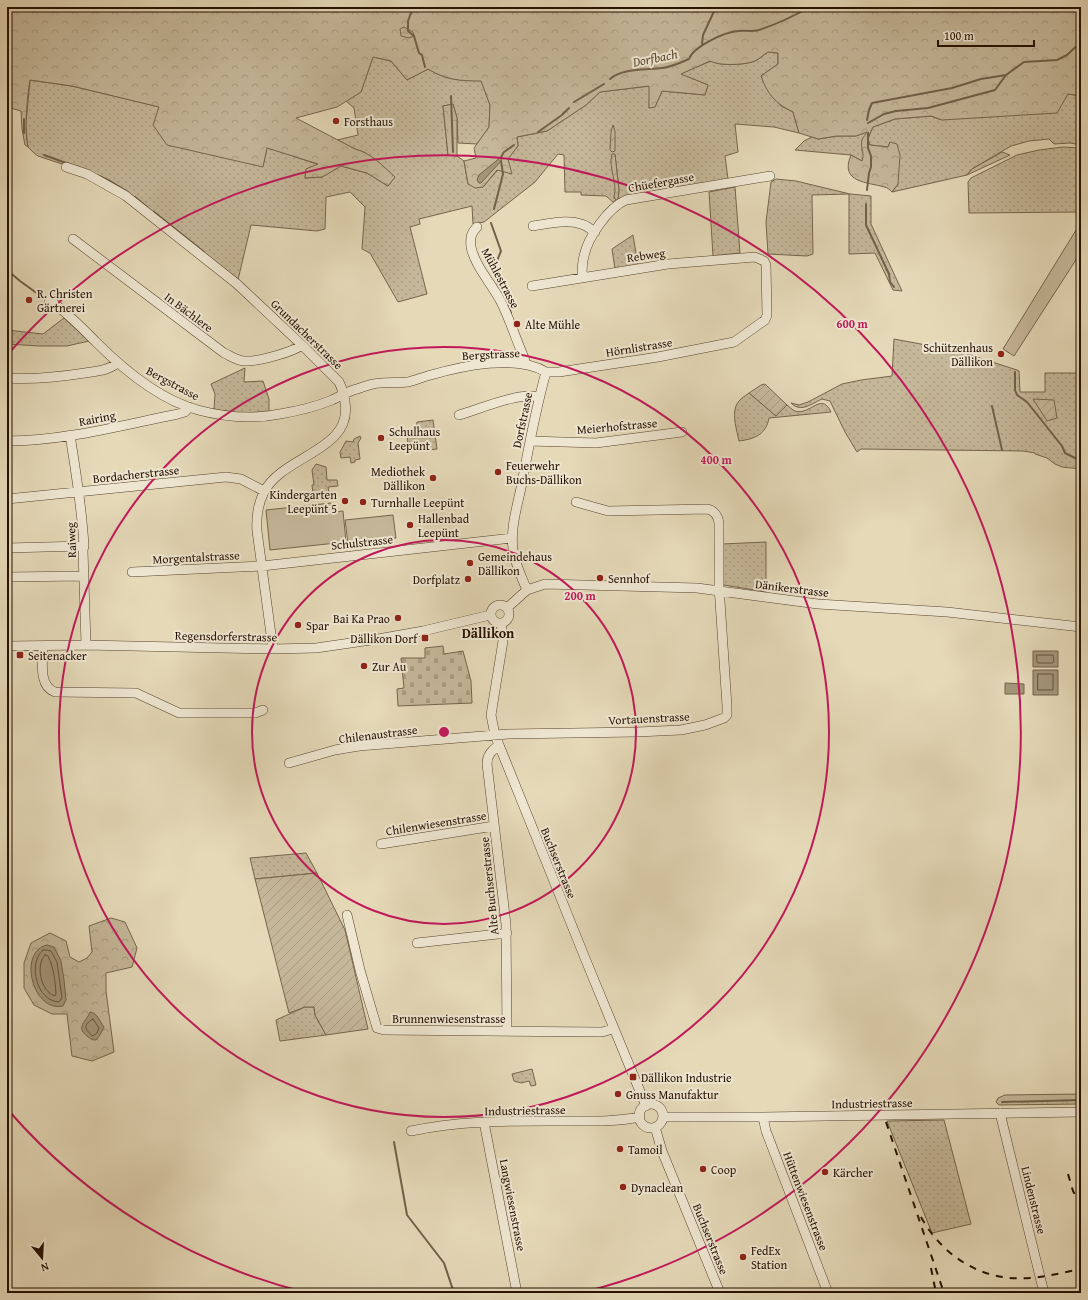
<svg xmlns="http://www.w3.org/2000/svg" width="1088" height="1300" font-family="'Gentium Book Plus',serif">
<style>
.grass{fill:url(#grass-dots);stroke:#76644c}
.forest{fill:url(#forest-crowns);stroke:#76644c}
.wetland{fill:url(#wetland-marsh);stroke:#76644c}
.cemetery{fill:url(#cemetery-stones);stroke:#76644c}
.garden{fill:url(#garden-furrows);stroke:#76644c}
.pitch{fill:#c5b799;stroke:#76644c}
.water{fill:#a49579;stroke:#726049}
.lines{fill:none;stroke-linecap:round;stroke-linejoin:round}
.shore{stroke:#65533c;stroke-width:1}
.stream{stroke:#726049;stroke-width:2}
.minor-casing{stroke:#56432e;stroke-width:10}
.minor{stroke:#eee6d1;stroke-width:9}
.rail{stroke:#261100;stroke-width:2;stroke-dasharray:7 7;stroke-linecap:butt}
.ring{fill:none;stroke:#c2185b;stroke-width:2}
.poi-dot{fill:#8f2418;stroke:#eee6d1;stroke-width:1.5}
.labels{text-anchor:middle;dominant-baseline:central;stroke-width:4;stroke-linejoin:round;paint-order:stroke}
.poi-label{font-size:12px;fill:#261100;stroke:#eee6d1;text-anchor:start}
.street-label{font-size:12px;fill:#261100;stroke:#eee6d1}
.water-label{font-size:13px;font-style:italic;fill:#5f4c36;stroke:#eee6d1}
.quarter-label{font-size:14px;font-weight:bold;fill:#261100;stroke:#eee6d1}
.centre{fill:#c2185b;stroke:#eee6d1;stroke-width:2}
.ring-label{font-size:12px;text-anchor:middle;font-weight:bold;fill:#c2185b;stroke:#eee6d1;stroke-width:4;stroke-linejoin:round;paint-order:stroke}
</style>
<defs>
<pattern id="grass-dots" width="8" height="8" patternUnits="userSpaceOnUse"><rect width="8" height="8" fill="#c5b799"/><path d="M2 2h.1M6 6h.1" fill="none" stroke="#a99c82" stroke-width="1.8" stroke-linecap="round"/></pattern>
<pattern id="forest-crowns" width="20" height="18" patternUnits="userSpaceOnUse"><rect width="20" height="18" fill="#c5b799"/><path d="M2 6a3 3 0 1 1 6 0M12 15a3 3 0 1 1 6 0" fill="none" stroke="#a99c82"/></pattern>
<pattern id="wetland-marsh" width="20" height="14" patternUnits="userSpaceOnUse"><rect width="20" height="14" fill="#c5b799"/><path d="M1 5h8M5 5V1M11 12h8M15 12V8" fill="none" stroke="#a99c82"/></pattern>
<pattern id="cemetery-stones" width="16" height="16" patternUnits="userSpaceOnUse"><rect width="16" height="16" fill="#c5b799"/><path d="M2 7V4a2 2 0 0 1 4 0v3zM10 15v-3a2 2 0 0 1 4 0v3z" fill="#a99c82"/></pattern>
<pattern id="garden-furrows" width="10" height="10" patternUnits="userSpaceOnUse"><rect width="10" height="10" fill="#c5b799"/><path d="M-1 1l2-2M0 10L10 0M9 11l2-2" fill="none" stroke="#a99c82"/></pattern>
</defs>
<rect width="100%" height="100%" fill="#e5d9b8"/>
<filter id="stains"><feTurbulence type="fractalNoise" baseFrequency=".005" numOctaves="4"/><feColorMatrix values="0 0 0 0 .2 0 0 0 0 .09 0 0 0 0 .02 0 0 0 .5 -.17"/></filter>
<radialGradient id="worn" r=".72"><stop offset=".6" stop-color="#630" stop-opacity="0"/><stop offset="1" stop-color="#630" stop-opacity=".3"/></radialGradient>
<path class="grass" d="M768,52L778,53V64L761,76L781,106L793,112L799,133L774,127L735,124L738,152L725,156L728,179L624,197L618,199L619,190L615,155L616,189L614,197L616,200L613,202L606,196L581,195V192H565L564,155L558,154L535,182L484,222L473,224L472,206L419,219L420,224L410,227L427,294L398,302L370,253L362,249L365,207L350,192L326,197L325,229L317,231L251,225L237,284L126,196L65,165L38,156L34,153L28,147L27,142L26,124L30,80L72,86L160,107L263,166L267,147L319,165L306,169L305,178L322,177L341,166L367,173L388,186L395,177L378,162L364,152L355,149L337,140L358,135L354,108L346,101L361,92L373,57L391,61L407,80L428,69C446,80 460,81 481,80L490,105L489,127L477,144L458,143L457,118L453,104L443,106L448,155L457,156L464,161L468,184L483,187C495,173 507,160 518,146L517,137L547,131L586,105L600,92L650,86L649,108L655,107L662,91L705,95L708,85L680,74L711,61C720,66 741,65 752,62C757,61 763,55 768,52Z
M1068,94L1081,96V145L1070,143L1054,144L1049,139L1029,141L1011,146L972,169L967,175L892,192L898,184L890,142L888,147L870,145C866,139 870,134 873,127L895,119L931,116L942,120Z
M868,131L862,150L864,156L862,161L851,155L795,150L804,141L812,137L818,139L837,136H856Z
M1063,147L1081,148V212L969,213L968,182L971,178L1017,155L1039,150Z
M776,179L796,181L850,194L871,196V224L902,291L893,290L875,253L849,254V194L812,195L813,254L807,256L768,254L766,222L771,182Z
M735,187L740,253L713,256L709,192Z
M633,235L638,265L615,269L612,249Z
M64,318L89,341L67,346H39L7,344V330L43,334Z
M894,339L958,351L1017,370L1019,371L1020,392H1045V373H1081V469L1062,467L1055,464L1047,458L1035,454V453L1023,451L861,449L857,452L845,432L830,401L822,399C811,404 801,413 791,403L799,405L808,402L842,384L861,380L892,376Z
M245,368L244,382L263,381L269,399V412L236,413L214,410L215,394L211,384Z
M749,393L776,416L787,405C790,407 792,410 795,411C810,416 821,391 831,412L769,418C766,435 754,439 739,441C737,431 732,416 736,406C738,400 745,396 749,393Z
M433,420L437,449L418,451L417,443L408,444L407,434L416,433L417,422Z
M360,436L361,438L358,443L360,459L355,460V462L351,463L350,457L341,458L340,452L346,441L353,442L354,439Z
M316,464L326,467L327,480H337L338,486L328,487L329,492L313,494L312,485H314L312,470Z
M766,542V592L724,585L722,580V544Z
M306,853L317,873L255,879L250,858Z
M305,1007H314L315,1015L326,1035L280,1041L276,1020Z
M532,1069L536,1085L531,1086L529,1081L521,1083L514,1081L512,1074Z
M944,1120L971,1224L932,1233L887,1121Z"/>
<path class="forest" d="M7,7H1081V96L1068,94L1057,113L942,120L931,116L895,119L873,127C870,133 866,139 870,145L888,147L890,142L897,144L900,155L898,184L892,192C890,190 887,187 884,187C868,182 839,183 851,155L862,161C865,154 860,147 862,140C863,137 866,134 867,132L856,136H837L818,139L799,133L793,112C776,104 767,94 761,76L778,64V53L768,52C763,55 757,61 752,62C741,65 720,66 710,61L681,74L708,85L705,95L662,91L655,107L649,108V86L600,92L586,105L547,131L517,137L518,146L508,159L512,174L497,170L483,187L475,188L468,184L464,161L476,158L474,148L489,127L490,105L481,81C460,81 446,80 428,69L407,80L391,61L373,57L361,92L337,107L296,118L355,149C371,153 383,166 395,177L388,186L367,173L341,166L322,177L305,178L306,169L318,164L267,148L263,167L167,145L153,125L159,107L72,86L30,80C27,97 24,131 28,147L25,145L22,129L21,111L7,107Z
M453,104L457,118V156L448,155L443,106Z
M613,125L615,131V151L612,152L610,150L611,132Z
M1002,152L1010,155L967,175L972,169Z
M612,154H615L619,190L618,199L616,200L614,197C618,183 608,168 612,154Z
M111,918L125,922L137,948L132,967L106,973V991L114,1052L92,1061L72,1056L67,1014H52L34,1005L24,988V963L31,943L50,933L66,941L70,957L79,962L87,958L92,952L89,926Z
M1081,1094V1104L999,1105L996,1102L998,1098L1005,1095Z"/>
<path class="wetland" d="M404,27L413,32L414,36L409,38L401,36L400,29Z"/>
<path class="cemetery" d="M443,646L444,654L463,651L471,681L472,703L398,706L397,689L404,688L401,658H425V648Z"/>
<path class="garden" d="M765,384L787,405L776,416L749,393L761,385Z
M1033,399L1054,400L1057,418L1047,421Z
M317,873L345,930L368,1029L326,1035L315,1015L314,1007H305L289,1013L255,879Z"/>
<path class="pitch" d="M1081,222V252L1014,356L1003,349Z
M331,503L333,512L343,511L346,542L270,550L266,510Z
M393,515L396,538L348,543L345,520Z"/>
<path class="water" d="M501,157L502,160L481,183H479L477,180L479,175Z
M1033,651H1058V667H1033Z
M1033,670H1058V695H1033Z
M1005,683L1024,684V694H1005Z
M47,945L54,947L61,961L64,980L66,1000L63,1006C33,1013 17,952 47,945Z
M90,1012C98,1013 99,1021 104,1027L100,1035L96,1040C92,1040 91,1039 87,1036C75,1027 87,1021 90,1012Z"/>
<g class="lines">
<path class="shore" d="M1037,655H1053L1054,662L1052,663H1038L1037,661Z
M1038,674H1053V690H1038Z
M43,950H47L51,951L57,962L62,998L59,1002C37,1001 27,964 43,950Z
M45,955L48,956C54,968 55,981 56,994L55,996C41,992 35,965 45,955Z
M93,1019L99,1028L97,1033L93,1036C85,1030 82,1025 93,1019Z"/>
<path class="stream" d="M412,10L408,21V31L414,36L419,53L422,55L425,67
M702,44L703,35L716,7
M610,79C622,68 646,70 662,68C671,67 680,63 689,59C693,47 724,32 738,31C745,30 752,32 759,30C777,24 794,16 810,7
M451,96L453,152
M574,102L604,84
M24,119V133
M867,120L869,110L872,103L952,88L981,79L1006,75L1024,62L1057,60L1067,55L1081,42
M868,123L884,114L896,111L928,108L995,90L1006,75
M538,132L562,115L569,108
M44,155L69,164
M501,157L504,152L514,145
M97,175L110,181L128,192
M867,190L869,173L871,167V156L868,148V133
M135,197L147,207
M866,204V225L889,274L890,282L894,287
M494,209L503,174L501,161
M154,212L204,252
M491,223L501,251C492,273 491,273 503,293
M7,270L20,281L38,294
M506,298L511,313
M1015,372V390L1017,395L1027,402L1062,446L1065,453L1081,461
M992,406L1002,450
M1002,1102L1081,1100
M394,1142L407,1215L444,1263L454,1293"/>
<g class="minor-casing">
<path id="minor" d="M66,167L87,174L126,196L237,284L302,345L339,382C342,388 344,395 345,402C353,451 283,455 264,492C258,504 256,517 257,531L273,649
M533,226C547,224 566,219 581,224C586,225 590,229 595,232
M477,227C471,233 470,238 471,247C475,266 491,283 500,300C510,319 516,340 525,360V364
M73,239L224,353C231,356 237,361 245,361C257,362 293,352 302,345
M582,278C582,270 582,263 584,256C588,237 608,208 626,200L770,176
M532,286L668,264L755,257L764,261L766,265L767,315L765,320L734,342L658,357L559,372H546
M49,300C67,312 81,327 96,342C123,369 160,400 198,410C224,417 254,419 280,414C298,411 315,407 332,400C341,396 348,391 357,389C365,386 373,383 381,383C390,382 399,383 408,382C416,380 423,377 431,375C462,366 517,354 546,372
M7,378C34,380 59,377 85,373C96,371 108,371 117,363
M459,415C480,409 518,392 539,397
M70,435C76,473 82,508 84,546L83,550L86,645
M7,441C65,441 122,425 178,414L185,412L189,407
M530,441L596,443L682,432
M7,499L226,477L241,479L264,491
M7,548L84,546
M132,572L262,566L512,538
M7,577L84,576
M527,590C521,576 515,564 513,549C510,527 518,504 522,483C529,445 536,408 546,372
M491 614a9 9 0 1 1 18 0a9 9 0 1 1-18 0Z
M507,608L527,590L545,584L697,588L818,604L947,612L1081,627
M501,623L503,641L491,715L495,735L587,963L646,1106
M7,646L86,645L273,649L316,648L378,639L423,631L490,615
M43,646C43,661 38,686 55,692L136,693L179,713H255L263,710
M499,745C492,750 487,755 487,764L506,924L507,1031
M289,763L335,750L359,746L508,734L637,732L681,730L705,725L724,718L727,715V706L719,586V523C718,516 714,510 707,509L608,511L576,502
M381,844L494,826
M347,915L360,970L377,1028L384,1030L602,1032L613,1029
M417,943L507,933
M639 1116a12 12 0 1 1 24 0a12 12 0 1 1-24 0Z
M1000,1113L1044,1293
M663,1117H763L1081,1112
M763,1117L766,1131L828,1293
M484,1122L517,1293
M655,1127L662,1151L720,1293
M411,1131C461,1120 512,1121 563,1121C588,1121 615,1122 640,1117"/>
</g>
<use href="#minor" class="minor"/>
<path class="rail" d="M886,1122L944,1293
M1068,1174L1073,1191L1081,1206
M921,1217C943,1257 983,1282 1030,1278C1047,1277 1064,1272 1081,1269
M931,1268L936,1293"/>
</g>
<g class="ring">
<circle cx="444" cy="732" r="192"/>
<circle cx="444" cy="732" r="385"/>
<path d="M304 1292A577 577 0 0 1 9 1111M9 353A577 577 0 1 1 584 1292"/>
</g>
<g class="poi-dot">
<circle cx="336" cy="121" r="4"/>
<circle cx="29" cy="300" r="4"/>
<circle cx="517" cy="324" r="4"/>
<circle cx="1001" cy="354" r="4"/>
<circle cx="381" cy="438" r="4"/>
<circle cx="498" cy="472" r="4"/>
<circle cx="433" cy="478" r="4"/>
<circle cx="345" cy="501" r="4"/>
<circle cx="363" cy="502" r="4"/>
<circle cx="410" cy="525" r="4"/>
<circle cx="470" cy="563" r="4"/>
<circle cx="600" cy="578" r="4"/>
<circle cx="468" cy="579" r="4"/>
<circle cx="398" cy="618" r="4"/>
<circle cx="298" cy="625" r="4"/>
<rect x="421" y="634" width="8" height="8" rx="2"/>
<rect x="16" y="651" width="8" height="8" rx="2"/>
<circle cx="364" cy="666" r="4"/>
<rect x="629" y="1073" width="8" height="8" rx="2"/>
<circle cx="618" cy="1094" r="4"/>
<circle cx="620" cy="1149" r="4"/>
<circle cx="703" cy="1169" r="4"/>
<circle cx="825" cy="1172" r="4"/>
<circle cx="623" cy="1187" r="4"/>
<circle cx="743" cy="1257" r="4"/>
</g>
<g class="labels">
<g class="poi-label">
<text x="344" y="121">Forsthaus</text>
<text x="37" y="293">R. Christen<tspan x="37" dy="14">Gärtnerei</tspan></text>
<text x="525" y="324">Alte Mühle</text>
<text x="993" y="347" text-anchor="end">Schützenhaus<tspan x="993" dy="14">Dällikon</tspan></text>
<text x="389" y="431">Schulhaus<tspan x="389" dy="14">Leepünt</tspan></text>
<text x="506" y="465">Feuerwehr<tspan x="506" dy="14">Buchs-Dällikon</tspan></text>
<text x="425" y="471" text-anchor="end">Mediothek<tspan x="425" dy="14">Dällikon</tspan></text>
<text x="337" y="494" text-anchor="end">Kindergarten<tspan x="337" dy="14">Leepünt 5</tspan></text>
<text x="371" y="502">Turnhalle Leepünt</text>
<text x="418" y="518">Hallenbad<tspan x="418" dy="14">Leepünt</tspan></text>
<text x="478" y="556">Gemeindehaus<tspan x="478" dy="14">Dällikon</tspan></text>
<text x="608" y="578">Sennhof</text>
<text x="460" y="579" text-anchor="end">Dorfplatz</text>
<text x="390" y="618" text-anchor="end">Bai Ka Prao</text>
<text x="306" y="625">Spar</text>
<text x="417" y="638" text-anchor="end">Dällikon Dorf</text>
<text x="28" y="655">Seitenacker</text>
<text x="372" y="666">Zur Au</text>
<text x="641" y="1077">Dällikon Industrie</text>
<text x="626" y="1094">Gnuss Manufaktur</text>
<text x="628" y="1149">Tamoil</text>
<text x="711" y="1169">Coop</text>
<text x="833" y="1172">Kärcher</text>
<text x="631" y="1187">Dynaclean</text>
<text x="751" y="1250">FedEx<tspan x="751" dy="14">Station</tspan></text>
</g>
<g class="street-label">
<text transform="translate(661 182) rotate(-10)">Chüefergasse</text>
<text transform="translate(646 255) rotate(-8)">Rebweg</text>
<text transform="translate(501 278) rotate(62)">Mühlestrasse</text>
<text transform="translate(189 312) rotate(37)">In Bächlere</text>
<text transform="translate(307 334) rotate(44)">Grundacherstrasse</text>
<text transform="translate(639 347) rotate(-9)">Hörnlistrasse</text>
<text transform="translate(491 354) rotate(-3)">Bergstrasse</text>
<text transform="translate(173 383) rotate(28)">Bergstrasse</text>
<text transform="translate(97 418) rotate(-11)">Rairing</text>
<text transform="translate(522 420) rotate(-78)">Dorfstrasse</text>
<text transform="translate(617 426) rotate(-5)">Meierhofstrasse</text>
<text transform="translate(136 474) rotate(-6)">Bordacherstrasse</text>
<text transform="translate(71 540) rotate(-92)">Raiweg</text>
<text transform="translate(362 542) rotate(-6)">Schulstrasse</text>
<text transform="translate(196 557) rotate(-3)">Morgentalstrasse</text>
<text transform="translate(792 588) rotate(7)">Dänikerstrasse</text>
<text transform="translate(226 636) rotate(1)">Regensdorferstrasse</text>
<text transform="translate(649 718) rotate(-3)">Vortauenstrasse</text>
<text transform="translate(378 734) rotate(-7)">Chilenaustrasse</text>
<text transform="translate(436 823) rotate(-9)">Chilenwiesenstrasse</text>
<text transform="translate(559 863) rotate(68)">Buchserstrasse</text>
<text transform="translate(489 886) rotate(-96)">Alte Buchserstrasse</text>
<text x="449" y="1018">Brunnenwiesenstrasse</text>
<text transform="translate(872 1103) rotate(-1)">Industriestrasse</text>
<text transform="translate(525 1110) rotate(-1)">Industriestrasse</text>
<text transform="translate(1034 1200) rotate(76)">Lindenstrasse</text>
<text transform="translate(806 1201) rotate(69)">Hüttenwiesenstrasse</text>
<text transform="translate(513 1205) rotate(79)">Langwiesenstrasse</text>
<text transform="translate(711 1239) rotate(68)">Buchserstrasse</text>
</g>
<g class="water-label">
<text transform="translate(655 58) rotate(-11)">Dorfbach</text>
</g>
<g class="quarter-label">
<text x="488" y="633">Dällikon</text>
</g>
</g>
<circle cx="444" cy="732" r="6" class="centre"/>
<g class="ring-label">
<text x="852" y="328">600 m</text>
<text x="716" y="464">400 m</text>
<text x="580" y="600">200 m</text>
</g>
<rect width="1088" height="1300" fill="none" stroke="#e5d9b8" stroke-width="24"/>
<rect x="8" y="8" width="1072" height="1284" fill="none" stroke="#261100" stroke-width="2"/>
<rect x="12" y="12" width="1064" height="1276" fill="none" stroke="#261100"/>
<g transform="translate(42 1258) rotate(162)" stroke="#eee6d1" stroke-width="3" paint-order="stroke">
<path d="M0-3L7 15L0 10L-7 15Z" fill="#261100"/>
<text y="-6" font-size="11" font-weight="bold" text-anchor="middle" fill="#261100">N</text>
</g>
<path d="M938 40v6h96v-6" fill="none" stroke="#261100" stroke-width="2"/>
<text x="944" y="40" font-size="12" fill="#261100" stroke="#eee6d1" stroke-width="3" paint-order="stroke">100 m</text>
<rect width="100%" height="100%" filter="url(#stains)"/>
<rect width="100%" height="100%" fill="url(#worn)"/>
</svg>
